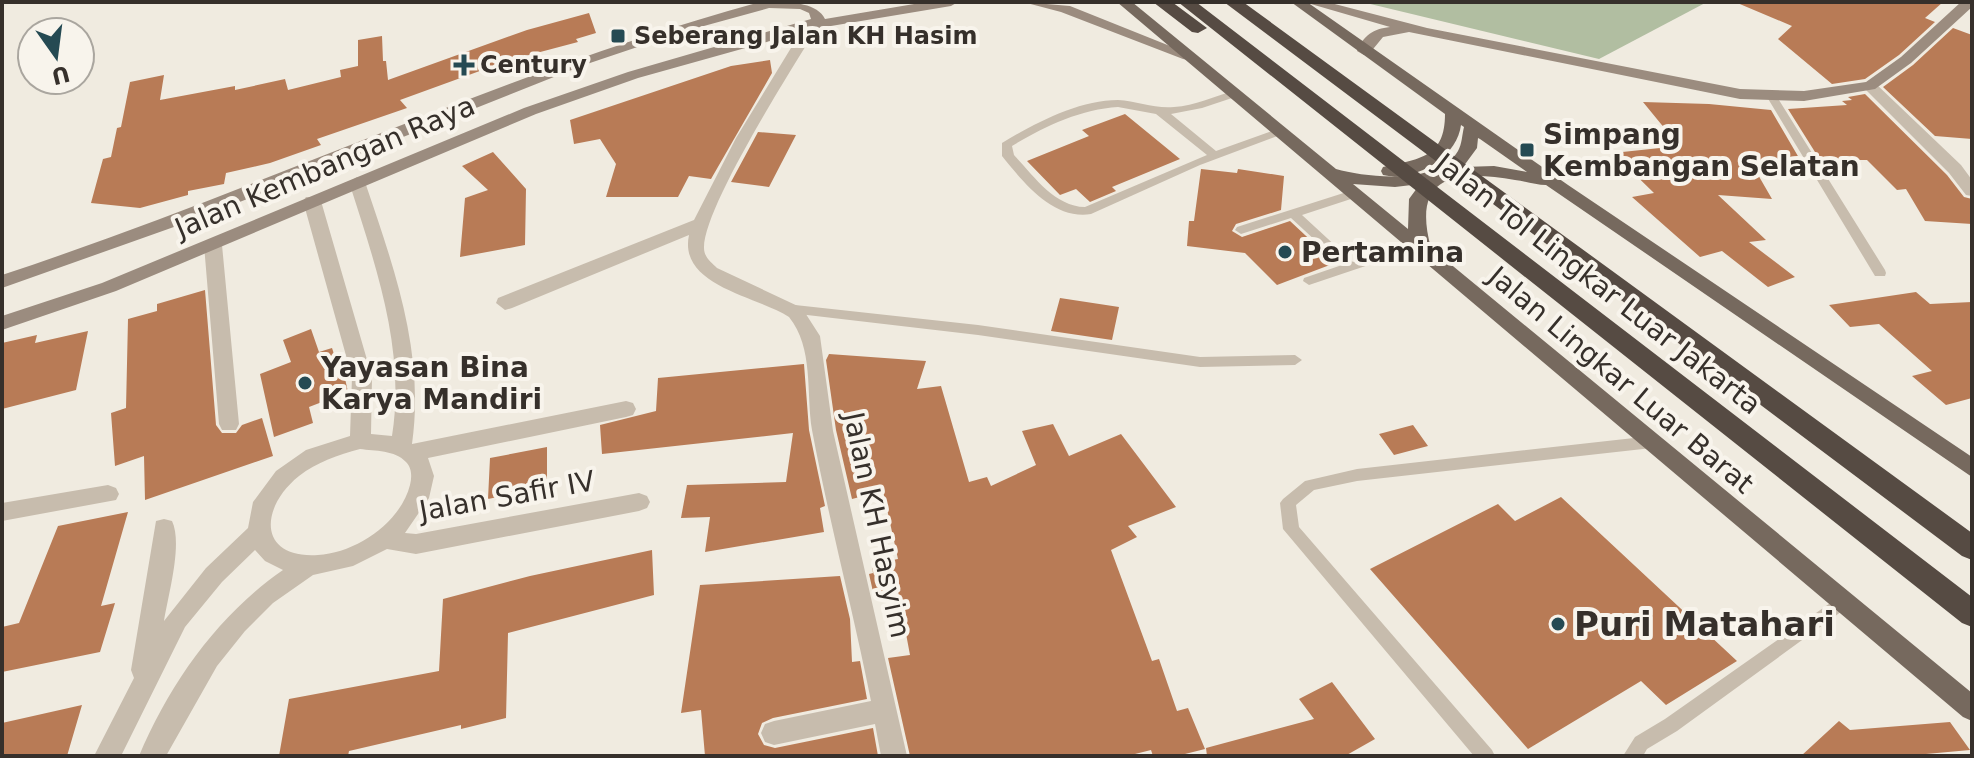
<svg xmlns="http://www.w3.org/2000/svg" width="1974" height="758" font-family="'DejaVu Sans',sans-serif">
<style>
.green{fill:#b1bea1}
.building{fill:#b87b56}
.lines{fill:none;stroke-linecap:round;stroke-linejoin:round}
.lane{fill:#c7bcad;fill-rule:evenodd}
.street{fill:#c7bcad;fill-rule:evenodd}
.secondary{fill:#9b8c7f;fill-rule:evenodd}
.primary{fill:#76695e;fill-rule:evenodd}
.highway{fill:#564b43;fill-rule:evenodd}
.poi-dot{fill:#254a53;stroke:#f8f4ec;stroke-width:3}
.labels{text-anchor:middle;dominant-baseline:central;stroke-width:8;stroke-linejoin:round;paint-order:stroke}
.far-poi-label{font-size:24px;font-weight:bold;fill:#36302b;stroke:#f8f4ec;text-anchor:start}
.poi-label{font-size:28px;font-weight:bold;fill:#36302b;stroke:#f8f4ec;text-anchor:start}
.street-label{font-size:28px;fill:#36302b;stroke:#f8f4ec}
.near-poi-label{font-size:34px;font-weight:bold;fill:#36302b;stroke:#f8f4ec;text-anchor:start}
</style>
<rect width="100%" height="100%" fill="#f0ebe0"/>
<path class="green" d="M1362,2H1707L1599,59Z"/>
<path class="building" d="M1735,2H1943L1925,18L1935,22L1899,55L1865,79L1832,84L1778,39L1792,26Z
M589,13L596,33L576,39L578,42L510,60L400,100L407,108L317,139L321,145L270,163L226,173L224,184L188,191V195L140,208L91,203L103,159L111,157L117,128L121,127L130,82L164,75L160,100L235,86V90L285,79L288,90L341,77L340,70L358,66V40L382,36L383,61H386L388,80L527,30Z
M1953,28L1972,35V139L1935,136L1883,87L1913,65Z
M770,60L772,73L711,179L689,176L678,197H606L616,164L600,139L574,144L570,120L731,66Z
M1865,94L1947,175L1964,197L1972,199V224L1925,221L1906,189L1897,190L1867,160H1820L1788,109L1847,105L1842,101L1852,100L1848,97Z
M1643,102L1709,104L1771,110L1809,175L1757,173L1772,199L1718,195L1766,240L1749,242L1795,277L1768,287L1722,251L1700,257L1632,197L1654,193L1613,153L1679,146Z
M1125,114L1180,159L1112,187L1116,191L1090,202L1076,189L1060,195L1027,161L1089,136L1082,130Z
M758,132L796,135L769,187L731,182Z
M493,152L526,189L525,245L460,257L465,198L488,190L462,166Z
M1201,169L1237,173L1238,169L1284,176L1281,210L1236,224L1232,231L1242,237L1290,221L1335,263L1277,285L1245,253L1187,246L1189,221H1194Z
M205,290L216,425L222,433H236L242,425L262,418L273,456L145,500L144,456L115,466L111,413L126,408L128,319L157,311V304Z
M1916,292L1930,304L1972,302V398L1946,405L1912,376L1932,371L1879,324L1850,327L1829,305Z
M1060,298L1119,307L1112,340L1051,331Z
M311,329L319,352L332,348L338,366L342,365L348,392L309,407L313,423L274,437L260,374L291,362L283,340Z
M88,331L76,390L2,409V343L37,335L35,343Z
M829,354L926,361L917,389L941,386L969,482L987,477L991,486L1036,465L1022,431L1053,424L1069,456L1121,434L1176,507L1128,526L1137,537L1111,550L1152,661L1159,659L1177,711L1188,708L1205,749L1177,756H1153L1151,750L1127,756H910L888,658L910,655L898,591L874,596L869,574L873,573L872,564L898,559L883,491L852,499L836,430L826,360Z
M804,364L809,430L825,506L820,508L824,532L705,552L710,517L681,518L687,485L786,482L793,433L602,454L600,425L656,411L658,378Z
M1413,425L1428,446L1394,455L1379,434Z
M547,447V487L488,499L490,458Z
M1561,497L1737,661L1666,705L1641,681L1528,749L1370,569L1498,504L1515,521Z
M128,512L101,606L115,603L100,652L2,672V627L19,623L58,526Z
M652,550L654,595L508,633L506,718L461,729V725L349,751L348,756H279L289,699L439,671L443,599L530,576Z
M840,576L850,619L852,662L860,661L867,699L773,718L762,723L758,734L764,745L775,748L873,728L878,756H705L701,710L681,713L700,585Z
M1332,682L1375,739L1345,756H1207L1206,748L1314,719L1299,699Z
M82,705L67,756H2V723Z
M1839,721L1850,730L1950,722L1970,750L1904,756H1801Z"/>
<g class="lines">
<path class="lane" d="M1234,91L1238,92V96L1202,108L1171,114L1216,151L1275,130H1283V134L1200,165L1091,214C1053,220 1024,183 1002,156V143C1035,123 1079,100 1118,100C1137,101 1155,109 1174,107C1195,106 1214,96 1234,91ZM1118,107L1156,114L1207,155L1085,207C1054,206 1034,176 1014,155L1012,146C1043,127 1081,109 1118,107Z
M1772,94L1777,97L1885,270L1886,273L1885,276H1875L1767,97Z
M1353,190L1357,191V197L1302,215L1353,262L1415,241L1419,242L1421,245L1419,248L1309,285L1303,281L1304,278L1342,265L1291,218L1241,234L1235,230L1237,227Z
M795,305L978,325L1200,357L1295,355L1302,360L1295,365L1200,367L978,335L790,313L788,310L790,307Z
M1652,436L1657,438L1659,442L1657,446L1652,448L1357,481L1314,490L1296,505L1299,527L1492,750L1495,756H1474L1283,529L1280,503L1283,499L1305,481L1357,469Z
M1843,594L1849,596L1851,601L1849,606L1677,731L1647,749L1643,756H1623L1635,737L1665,719Z"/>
<path class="street" d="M812,21L819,25C794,65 703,208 704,248C704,257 711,262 717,268L802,308L820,336L833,431L907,756H881L875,724L774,745L765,742L761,733L765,724L774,721L871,701C853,610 829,521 812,430C806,393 814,348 789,317C757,296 678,286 689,235L512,308L505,310L496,303L498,298L694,220L736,138L805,25Z
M1870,81L1875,83L1961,165L1972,180V196L1966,195L1949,173L1865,89V83Z
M357,177L365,182C394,268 425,352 412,444L626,401L633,403L636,409L633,415L626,417L428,458L434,476L429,498L405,533L416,534L639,493L647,496L650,502L647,508L639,511L416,554L387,549L353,566L313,575L273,603L245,631L217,666L166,756H139C170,683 218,615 283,570L265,561L255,550L222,582L185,627L121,756H94L134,678L131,670L156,521L164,519L172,521C183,544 168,595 164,621L206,568L248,528L253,502L276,471L306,450L350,436L352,377L303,201L306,197H318L321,201L372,377L371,434L392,436C406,349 375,264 349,182ZM360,449C375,451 395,450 406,462C412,468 412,477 410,485C401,522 356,553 318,555C257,559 260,507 299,476C317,462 338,455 360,449Z
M213,239L222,245L239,424L236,430H222L219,424L204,245Z
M108,485L116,488L119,494L116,500L2,521V503Z"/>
<path class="secondary" d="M760,2C782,2 816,0 825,19L926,2H958L951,6L813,29L638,78L536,114L116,291L2,330V316L102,283L524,108L628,72L811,19L809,13L800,9L769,8L682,32L584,65L202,217L2,288V275C257,191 500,73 760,2Z
M1023,2L1070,6L1195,56L1188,60L1183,59L1061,12Z
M1304,2H1327L1427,28L1740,89L1804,91L1866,82L1901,57L1961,2H1972V7L1911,63L1875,89L1804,101L1740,99L1409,32L1383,37L1369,54L1364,55L1357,51C1364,35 1373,29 1390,27Z"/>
<path class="primary" d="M1117,2H1132L1336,169C1368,178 1438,185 1458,151C1462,144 1462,135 1464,127L1461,125C1457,158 1415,182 1383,175L1381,171L1383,167C1419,159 1445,158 1445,114L1291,2H1307L1568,185L1972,457V477L1546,185C1536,185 1525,181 1515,180C1455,170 1411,175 1431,248L1972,693V721L1963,717ZM1478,138L1480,139L1527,172L1494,166L1463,167L1477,148ZM1353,184L1395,187L1420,184L1409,199L1408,229Z"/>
<path class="highway" d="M1153,2H1172L1207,28L1198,33L1192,32Z
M1178,2H1196L1972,597V627L1962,623Z
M1224,2H1243L1972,533V560L1962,556Z"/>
</g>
<g class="poi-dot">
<rect x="610" y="28" width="16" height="16" rx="4"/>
<path d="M460 53h8v8h8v8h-8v8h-8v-8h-8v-8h8z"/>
<rect x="1519" y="142" width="16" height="16" rx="4"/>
<circle cx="1285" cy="252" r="8"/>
<circle cx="305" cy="383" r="8"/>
<circle cx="1558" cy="624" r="8"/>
</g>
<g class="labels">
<g class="far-poi-label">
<text x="634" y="36">Seberang Jalan KH Hasim</text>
<text x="480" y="65">Century</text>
</g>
<g class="poi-label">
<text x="1543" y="134">Simpang<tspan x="1543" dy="32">Kembangan Selatan</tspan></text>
<text x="1301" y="252">Pertamina</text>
<text x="321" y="367">Yayasan Bina<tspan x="321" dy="32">Karya Mandiri</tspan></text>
</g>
<g class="street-label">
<text transform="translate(325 167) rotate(-23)">Jalan Kembangan Raya</text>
<text transform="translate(1598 284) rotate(38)">Jalan Tol Lingkar Luar Jakarta</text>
<text transform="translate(1621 380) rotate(40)">Jalan Lingkar Luar Barat</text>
<text transform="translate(507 496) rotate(-10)">Jalan Safir IV</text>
<text transform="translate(877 525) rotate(78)">Jalan KH Hasyim</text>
</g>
<g class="near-poi-label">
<text x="1574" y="624">Puri Matahari</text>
</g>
</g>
<rect width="1974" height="758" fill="none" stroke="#36302b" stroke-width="8"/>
<g transform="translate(56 56) rotate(166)"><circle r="38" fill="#f8f4ec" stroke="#aaa69f" stroke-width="2"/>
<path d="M0-6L14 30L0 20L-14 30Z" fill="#254a53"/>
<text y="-12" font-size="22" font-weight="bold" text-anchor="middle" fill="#36302b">U</text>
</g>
</svg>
